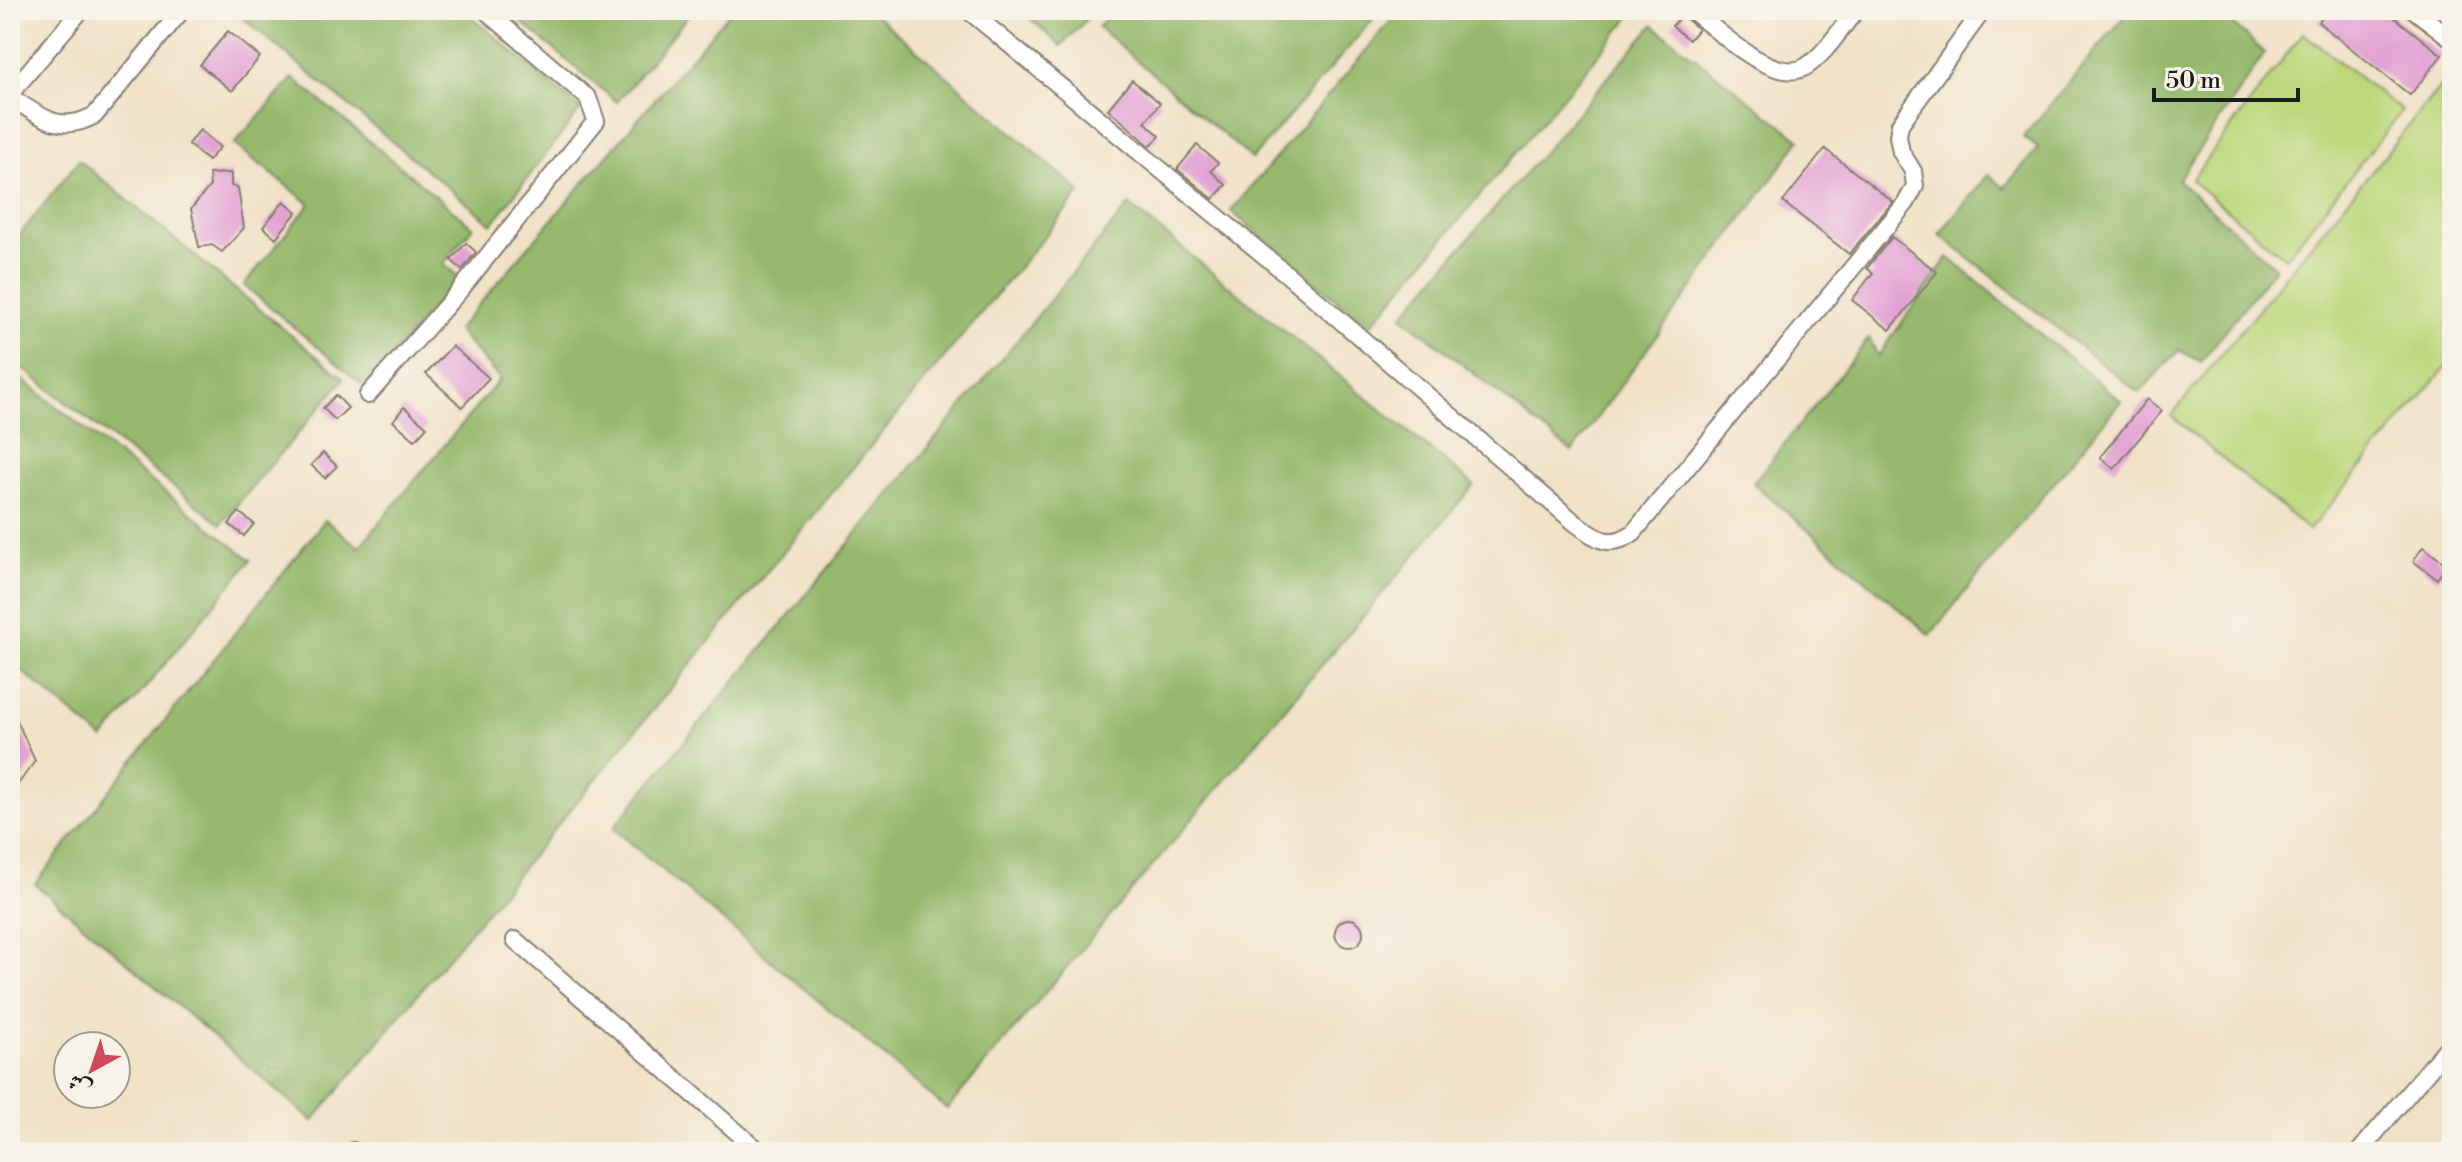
<svg xmlns="http://www.w3.org/2000/svg" width="2462" height="1162" font-family="'Libre Bodoni',Amiri,serif">
<style>
.green{fill:#bcd77c;stroke:#6c7a4c;stroke-width:2}
.forest{fill:#95b86c;stroke:#586a44;stroke-width:2}
.building{fill:#e3a2d4}
.lines{fill:none;stroke-linecap:round;stroke-linejoin:round}
.minor-casing{stroke:#867f72;stroke-width:20}
.minor{stroke:#fff;stroke-width:16}
</style>
<rect width="100%" height="100%" fill="#f7f3e8"/>
<filter id="ink" filterUnits="userSpaceOnUse"><feTurbulence type="fractalNoise" baseFrequency=".0125" numOctaves="2"/><feDisplacementMap in="SourceGraphic" scale="16" xChannelSelector="R" yChannelSelector="G"/><feConvolveMatrix kernelMatrix="1 2 1 2 8 2 1 2 1" color-interpolation-filters="sRGB"/></filter>
<filter id="wash" filterUnits="userSpaceOnUse"><feTurbulence type="fractalNoise" baseFrequency=".006" numOctaves="4" result="noise"/><feDisplacementMap in="SourceGraphic" scale="32" xChannelSelector="R" yChannelSelector="G"/><feGaussianBlur stdDeviation="1.8" result="paint"/><feColorMatrix in="noise" values="0 0 0 0 0 0 0 0 0 0 0 0 0 0 0 0 0 1.4 0 .05"/><feComposite in="paint" operator="in"/></filter>
<g filter="url(#wash)">
<rect width="100%" height="100%" fill="#f1e2c7"/>
<path class="green" d="M2303,33L2402,111L2285,258L2191,180Z
M2446,80L2452,85V360L2309,530L2171,416Z"/>
<path class="forest" d="M233,10H463L581,109L492,224Z
M507,10H693L617,102Z
M732,10H870L1081,192L313,1121L35,884L325,520L359,547L500,379L457,330Z
M1021,10H1095L1061,46Z
M1114,10H1381L1252,159L1098,27Z
M1400,10H1636L1369,327L1231,211Z
M2130,10H2217L2265,53L2178,180L2275,267L2201,362L2179,350L2139,393L1939,234L1989,174L2004,188L2038,148L2023,137Z
M1653,25L1800,140L1572,452L1402,316Z
M293,78L473,227L443,264L459,277L365,387L244,285L310,204L234,144Z
M79,160L344,379L221,524L10,358V247Z
M1129,205L1474,485L947,1109L613,828Z
M1948,257L2121,401L1930,635L1753,483L1869,338L1878,356Z
M10,370L251,560L103,739L10,661Z"/>
<g id="blocks">
<path class="building" d="M2328,10H2385L2442,55L2410,95L2318,22Z
M1682,15L1698,29L1689,40L1672,26Z
M228,31L260,57L232,91L200,65Z
M1132,80L1160,103L1145,122L1160,136L1150,146L1108,109Z
M200,130L220,147L208,161L188,144Z
M1197,145L1218,163L1211,171L1226,185L1213,199L1177,169Z
M1825,149L1893,202L1849,254L1783,202Z
M231,173V186L238,188L244,228L222,252L212,245L199,247L191,209L210,186L209,174Z
M284,201L297,212L276,238L263,227Z
M1892,237L1937,272L1890,330L1852,300L1873,273L1867,268Z
M466,243L476,252L462,270L451,260Z
M452,346L489,378L462,407L426,374Z
M336,395L348,408L335,420L323,408Z
M2147,399L2162,411L2114,469L2100,457Z
M404,407L427,427L415,440L393,421Z
M323,453L337,466L325,478L311,465Z
M239,512L254,524L244,536L229,524Z
M2423,547L2447,565L2437,579L2413,561Z
M10,705L35,761L10,795Z
M1335 933a14 14 0 1 1 28 0a14 14 0 1 1-28 0Z"/>
</g>
</g>
<g filter="url(#ink)">
<use href="#blocks" fill-opacity="0" stroke="#867f72" stroke-width="2"/>
<g class="lines">
<g class="minor-casing">
<path id="minor" d="M968,10L1289,276L1574,522C1596,538 1608,550 1633,533L1906,203L1915,186L1913,171L1901,152L1898,136L1900,124L1983,10
M1692,10C1716,29 1775,87 1807,66C1827,52 1841,28 1856,10
M2414,10L2452,39
M10,94L81,10
M10,97C41,116 59,135 95,115L182,10
M368,395L461,289L596,121L588,98L485,10
M515,940L760,1152
M353,1151L355,1152
M2359,1152L2452,1042"/>
</g>
<use href="#minor" class="minor"/>
</g>
</g>
<rect width="2462" height="1162" fill="none" stroke="#f7f3e8" stroke-width="40"/>
<g transform="translate(92 1070) rotate(220)"><circle r="38" fill="#f7f3e8" stroke="#9f9d96" stroke-width="2"/>
<path d="M0-6L14 30L0 20L-14 30Z" fill="#d1495b"/>
<text y="-12" font-size="22" font-weight="bold" text-anchor="middle" fill="#1c1c1c">ش</text>
</g>
<path d="M2154 88v12h144v-12" fill="none" stroke="#1c1c1c" stroke-width="4"/>
<text x="2166" y="88" font-size="24" fill="#1c1c1c" stroke="#f7f3e8" stroke-width="6" paint-order="stroke">50 m</text>
</svg>
